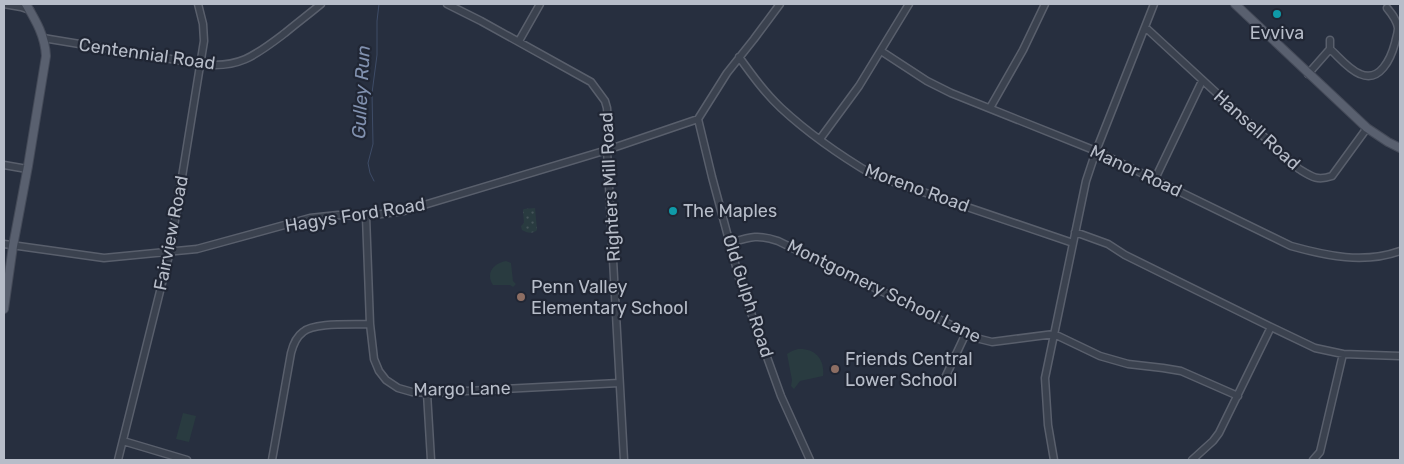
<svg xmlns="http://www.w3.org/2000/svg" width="1404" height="464" font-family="Rubik,sans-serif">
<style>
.grass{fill:#293b40}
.park{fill:url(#park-dots)}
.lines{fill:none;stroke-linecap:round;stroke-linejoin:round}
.stream{stroke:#3e4c67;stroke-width:1}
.minor-casing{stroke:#595f6c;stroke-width:9}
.major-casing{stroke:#444a58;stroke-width:10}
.minor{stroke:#3b424f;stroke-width:6}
.major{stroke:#59606f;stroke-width:8}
.culture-dot{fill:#0f9aa8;stroke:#202634;stroke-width:2}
.education-dot{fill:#8d6e63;stroke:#202634;stroke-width:2}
.labels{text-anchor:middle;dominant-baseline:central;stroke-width:4.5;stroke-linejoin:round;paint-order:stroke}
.poi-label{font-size:18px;fill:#b7bdc9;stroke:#202634;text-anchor:start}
.street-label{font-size:18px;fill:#b7bdc9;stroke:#202634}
.water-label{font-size:19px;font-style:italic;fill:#8191af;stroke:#202634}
</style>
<defs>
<pattern id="park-dots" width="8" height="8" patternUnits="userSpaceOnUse" patternTransform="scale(1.25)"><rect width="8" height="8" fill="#293b40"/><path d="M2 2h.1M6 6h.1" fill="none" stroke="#46555a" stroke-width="1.8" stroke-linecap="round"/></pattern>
</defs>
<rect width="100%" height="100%" fill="#272f3f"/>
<path class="grass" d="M506,261L511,263L513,281L516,284L513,287L510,285H493C485,273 494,263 506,261Z
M798,349C815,348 825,359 823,376L800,381L794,389L791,386L792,380L787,354L792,351Z
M183,413L196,416L189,442L176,439Z"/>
<path class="park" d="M535,208L537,230C533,234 527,233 522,230L521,226L524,223L523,210L524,209Z"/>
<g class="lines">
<path class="stream" d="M374,181L370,173L368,163L373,144L372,93L377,55V21L379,4"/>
<g class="minor-casing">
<path id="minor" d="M4,4L21,7L30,10
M447,4L481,21L591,82L605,101L607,108L609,139L607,150L624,460
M780,4L754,39L727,73L698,119L712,177L741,285L781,396L810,460
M1145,27L1299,169C1312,177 1317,181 1332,176L1367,128
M43,38L201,64C239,69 256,55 285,33C297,23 309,14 321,4
M519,41L540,4
M1330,49V40
M881,51L927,81L951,93L1096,151L1291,246C1327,256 1364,264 1400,251
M739,57C752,75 765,93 781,108C808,133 841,156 873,175L1073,243
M1308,74L1330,49C1339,57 1348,69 1360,74C1380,83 1391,58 1395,43C1396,38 1398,33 1398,28C1397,20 1392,14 1387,8
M990,108L1023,50L1045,4
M820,139L859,86L909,4
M4,165L27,169
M1155,179L1202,81
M366,216L370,324L374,359L379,371L386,380L398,388L412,392L427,393L619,383
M1075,232L1108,244L1125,255L1271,327L1315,348L1343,354L1400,356
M730,243C750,237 758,234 778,241L980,339L992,342L1054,334L1100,356L1128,364L1163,368L1181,371L1238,396
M4,244L104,258L197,249L310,218L338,215L366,216L404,211L607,150L698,119
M944,380L966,333
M427,393L431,460
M123,441L187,460
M118,460L170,251L204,41L203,24L198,4
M272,460L291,353C293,345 296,337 303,332C314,322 354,325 370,324
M1054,460L1048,425L1045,378L1086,181L1096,151L1154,4
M1192,460L1213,441L1219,433L1271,327
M1313,460L1320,452L1343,354"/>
</g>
<g class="major-casing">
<path id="major" d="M1235,4L1367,128L1388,142L1400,148
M4,309L13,246L28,166L46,56C45,36 36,21 26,4"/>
</g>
<use href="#minor" class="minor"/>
<use href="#major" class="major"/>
</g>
<g class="culture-dot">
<circle cx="1277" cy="14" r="5"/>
<circle cx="673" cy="211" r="5"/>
</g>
<g class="education-dot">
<circle cx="521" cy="297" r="5"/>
<circle cx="835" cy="369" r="5"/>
</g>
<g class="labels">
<g class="poi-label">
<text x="1277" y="33" text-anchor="middle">Evviva</text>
<text x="683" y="211">The Maples</text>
<text x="531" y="287">Penn Valley<tspan x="531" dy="21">Elementary School</tspan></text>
<text x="845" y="359">Friends Central<tspan x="845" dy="21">Lower School</tspan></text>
</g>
<g class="street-label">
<text transform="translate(147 54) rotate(8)">Centennial Road</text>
<text transform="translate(1257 130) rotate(42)">Hansell Road</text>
<text transform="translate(1136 171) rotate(25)">Manor Road</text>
<text transform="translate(610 187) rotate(-93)">Righters Mill Road</text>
<text transform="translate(917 188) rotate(20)">Moreno Road</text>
<text transform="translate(355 215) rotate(-9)">Hagys Ford Road</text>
<text transform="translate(171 233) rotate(-79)">Fairview Road</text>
<text transform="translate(884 291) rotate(26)">Montgomery School Lane</text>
<text transform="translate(748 296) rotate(72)">Old Gulph Road</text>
<text transform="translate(462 389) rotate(-1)">Margo Lane</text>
</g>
<g class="water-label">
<text transform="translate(361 92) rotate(-87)">Gulley Run</text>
</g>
</g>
<rect width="1404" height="464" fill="none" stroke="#b7bdc9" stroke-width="10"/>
</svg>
